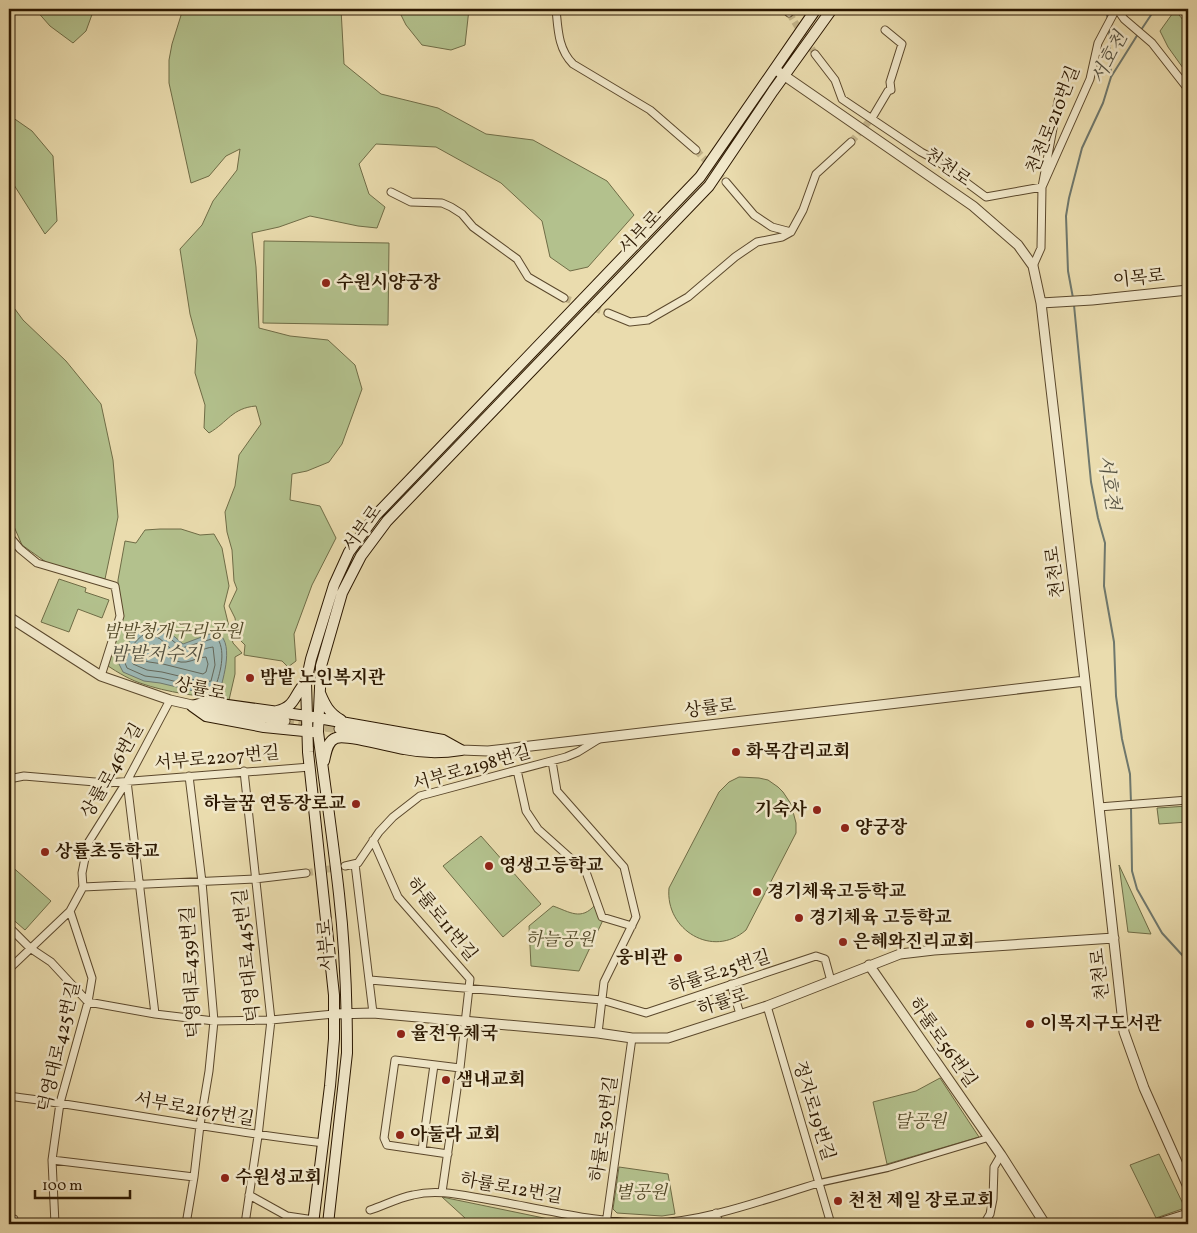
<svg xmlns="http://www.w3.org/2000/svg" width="1197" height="1233" font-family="Vollkorn,'Noto Serif KR',serif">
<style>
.green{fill:#b3c18d;stroke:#6f6c46}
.water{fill:#9db9b6;stroke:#6f786d}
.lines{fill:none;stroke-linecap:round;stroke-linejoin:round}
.shore{stroke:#64685b;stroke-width:1}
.stream{stroke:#6f786d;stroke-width:2}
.minor-tunnel{stroke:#c4b58b;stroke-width:7;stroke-dasharray:7 3.5;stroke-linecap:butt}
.tertiary-tunnel{stroke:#c4b58b;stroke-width:9;stroke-dasharray:9 4.5;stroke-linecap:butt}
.pedestrian-casing{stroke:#5b482c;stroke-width:8}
.minor-casing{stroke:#5b482c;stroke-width:9}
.tertiary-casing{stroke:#5b482c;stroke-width:11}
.secondary-casing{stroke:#2b1700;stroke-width:12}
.pedestrian{stroke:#f1e8ca;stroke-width:5.5}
.minor{stroke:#f1e8ca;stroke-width:7}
.tertiary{stroke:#f1e8ca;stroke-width:9}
.secondary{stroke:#f1e8ca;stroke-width:10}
.poi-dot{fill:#8f2418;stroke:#f1e8ca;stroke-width:2}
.labels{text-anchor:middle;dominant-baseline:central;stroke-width:5;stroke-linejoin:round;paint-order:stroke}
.street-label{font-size:18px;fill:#2b1700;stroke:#f1e8ca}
.poi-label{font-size:18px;font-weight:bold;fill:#2b1700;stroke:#f1e8ca;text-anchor:start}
.park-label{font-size:18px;font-style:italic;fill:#544a2a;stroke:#f1e8ca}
.water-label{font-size:19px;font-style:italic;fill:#535040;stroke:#f1e8ca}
</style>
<rect width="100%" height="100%" fill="#eadcae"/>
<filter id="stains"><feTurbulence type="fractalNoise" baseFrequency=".004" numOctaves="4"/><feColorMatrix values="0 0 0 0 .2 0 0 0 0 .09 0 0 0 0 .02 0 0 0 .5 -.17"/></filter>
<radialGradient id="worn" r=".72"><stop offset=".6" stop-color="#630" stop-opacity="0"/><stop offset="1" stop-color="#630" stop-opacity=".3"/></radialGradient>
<path class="green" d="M35,9H94L86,31L73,43L50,26Z
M183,9H341L344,64L381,94L438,108L486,134L533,140L607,181L634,215L588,267L570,271L550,257L542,221L501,183L436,147L376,144L359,164L369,194L385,207L377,228L358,226L310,216L279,227L252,233L256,267L259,328L290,336L328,340L355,365L362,389L342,444L329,462L307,471L292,474L290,500L320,506L336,538L312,585L294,634L296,661L288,667L282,661L244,655L245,645L238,638L235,618L229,606L237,589L234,581L232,550L227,532L225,512L235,486L239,455L261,424L256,406C232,408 228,422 209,433L204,428L205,405L195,373L197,340L190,314L180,249L202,225L213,201L237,170L240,149L226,156L209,176L191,183L169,83V60L172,44Z
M398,9H469L465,45L451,50L422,45L406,25Z
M1175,10L1188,26V75L1168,47L1160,31Z
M9,115L32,131L53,156L57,221L45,234L14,185L9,161Z
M264,241L389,243L388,325L263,323Z
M9,301L23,320L66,361L101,404L113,460L118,517L105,579L50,565L22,545L9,515Z
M160,529H181L200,535L214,534L222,548L229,586L224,606L233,643L242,653L235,657V674L229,700C199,696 168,693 140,683C126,678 114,670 102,662L112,638L118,612V580L125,541L136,543L145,530Z
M59,579L86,588L85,592L109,600L102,618L78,609L69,632L41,622Z
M739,777L759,778L768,780L778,787L783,792L791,804L796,823V833L746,930C713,959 665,930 669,888L719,792L729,782Z
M1188,806V822L1159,824L1157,808Z
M481,836L541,904L503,937L443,866Z
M9,864L51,901L25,930L9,916Z
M1119,865L1151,934L1128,932Z
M595,905L603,920L579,971L531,966L529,926L553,906C570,912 581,921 595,905Z
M940,1078L979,1137L887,1164L873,1102L916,1091Z
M1159,1154L1185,1208L1156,1218L1130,1165Z
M619,1167L668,1174L675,1214L662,1216L617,1213L613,1209Z
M442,1197L568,1223L577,1224H469L465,1218Z"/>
<path class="water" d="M149,625H161L183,644L215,632C236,639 223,679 219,694L202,693L160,683L144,681L123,672L119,664C126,643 131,637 149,625Z"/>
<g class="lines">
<path class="shore" d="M151,630H159L182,648L215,638L218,639C226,653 220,674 215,688H203L161,678L145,676L127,668L125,663C130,647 136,638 151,630Z
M152,636C164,636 170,654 182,655C192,655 203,648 213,647L215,665L211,681L204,682L162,672L147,670L133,664C131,651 142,643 152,636Z
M154,645C164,651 172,664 186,662C193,661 199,657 206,657L208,664L206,672L203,674L163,664L149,662L142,660C140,653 148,647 154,645Z"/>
<path class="stream" d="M1106,9L1108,20
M1109,27L1111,77
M1141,30L1155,9
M1073,298L1068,271L1066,216L1069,198L1082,148L1103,103L1111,77L1138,34
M1074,305L1091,482L1098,518L1105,543L1104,586L1114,642L1116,696L1122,739L1130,774L1131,803
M1131,807L1132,871L1137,889L1162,933L1183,956L1188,965"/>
<path class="minor-tunnel" d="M789,13L815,54
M851,142L872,118
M696,150L726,182
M564,298L608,313
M306,873L340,867"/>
<path class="tertiary-tunnel" d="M285,721L339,729"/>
<g class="pedestrian-casing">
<path id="pedestrian" d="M819,1183L888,1168L988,1138"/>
</g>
<g class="minor-casing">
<path id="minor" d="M556,9C558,29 558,49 573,64L650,110L696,150
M785,9L789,13
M1117,9L1124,19L1152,43L1188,89
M815,54L835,80L842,99L921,152L936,160L986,197L1042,187L1060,91
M872,118L888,91L891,90L890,82L902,44L885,30
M726,182L754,215L772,227L791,232
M391,192L411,202L442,203L451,207L462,214L473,227L517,259L528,277L564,298
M1033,266L1041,248L1042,187L1090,79L1098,43L1116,9
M608,313L630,322L648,320L688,297L735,257L757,242L782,237L791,232L803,210L816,174L851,142
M9,536L20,549L37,563L115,586L120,616L101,676
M552,761L557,791L624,867L636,917L604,982L598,1033
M517,770L526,811L538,829L586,872L602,917L632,926
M244,771L271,1020L258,1136L245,1224
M9,779L24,776L107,783L310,767
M127,781L155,1014
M1099,807L1188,800
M373,840L398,897L470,979L460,1068L442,1192
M355,864L373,1013
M345,866L358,863L379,832L393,817L420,796L566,757L578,752L599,739
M83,887L255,879L306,873
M83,887L82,873L88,843L127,781L170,700
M9,927L30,948L51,962L88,1002L155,1014L214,1021L271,1020L334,1014
M9,969L70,911
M370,980L602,1000L646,1013L816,956L825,959L831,981
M731,984L740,1014
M767,1006L831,1224
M9,1041L10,1043L9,1053
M9,1096C114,1110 218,1131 324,1143
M422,1150L434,1065
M448,1154L387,1145L384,1138L395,1060L460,1068
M52,1160L194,1177
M249,1195L287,1216L314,1220
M370,1210C385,1205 398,1198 413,1195C437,1189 461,1195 485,1199C541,1208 596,1224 653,1223C706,1222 768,1198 819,1183
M716,1213L719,1224
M9,1219H14
M55,1224L52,1160L60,1103L88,1002L92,978L70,911L83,887
M186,1224L194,1177L200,1125L209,1071L214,1021L202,882L189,776
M606,1224L632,1038
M984,1224L990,1214L993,1199L994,1167L1001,1155"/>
</g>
<g class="tertiary-casing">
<path id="tertiary" d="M779,72L973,206L1018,245L1033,266L1041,303L1085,681L1124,1032L1144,1088L1188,1187
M1041,303L1092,300L1188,290
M9,617L101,676L170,700L223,712L285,721
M339,729L461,750L488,751L1085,681
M869,965L1001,1155L1045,1224
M334,1014L373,1013L598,1033L632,1038H668L767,1006L900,954L934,950L1114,938
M1156,1224L1188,1214"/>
</g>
<g class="secondary-casing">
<path id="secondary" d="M320,693C325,705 329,713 341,720
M192,706L206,702L307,716L443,740L461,750
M192,706L206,716L264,727L314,732
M277,711C296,707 294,694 306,682
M324,761C326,753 327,741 336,738C347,734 390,747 404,749C423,753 442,753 461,750
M313,1224L330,1086L334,1039V995L308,752L306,682L311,659L334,585L349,552L376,515L700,177L816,9
M328,1224L347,1053C347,1000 345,947 339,894C333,840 325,786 318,732L321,666L342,593L361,556L387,521L709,186L773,91L832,9"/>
</g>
<use href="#pedestrian" class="pedestrian"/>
<use href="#minor" class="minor"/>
<use href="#tertiary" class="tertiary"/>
<use href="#secondary" class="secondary"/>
</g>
<g class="poi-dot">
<circle cx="326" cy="283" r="5"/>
<circle cx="250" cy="678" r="5"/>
<circle cx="736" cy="752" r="5"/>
<circle cx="356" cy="804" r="5"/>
<circle cx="817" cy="810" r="5"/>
<circle cx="845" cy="828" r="5"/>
<circle cx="45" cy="852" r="5"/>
<circle cx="489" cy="866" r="5"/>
<circle cx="757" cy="892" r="5"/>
<circle cx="799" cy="918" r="5"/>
<circle cx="843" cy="942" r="5"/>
<circle cx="678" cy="958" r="5"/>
<circle cx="1030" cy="1024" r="5"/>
<circle cx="401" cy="1034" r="5"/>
<circle cx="446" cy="1080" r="5"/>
<circle cx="400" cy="1135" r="5"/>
<circle cx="225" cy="1178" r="5"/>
<circle cx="838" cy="1201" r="5"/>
</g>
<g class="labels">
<g class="street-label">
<text transform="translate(1054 120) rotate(-68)">천천로210번길</text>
<text transform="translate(947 168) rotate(35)">천천로</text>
<text transform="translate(641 233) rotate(-46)">서부로</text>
<text transform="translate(1139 279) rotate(-6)">이목로</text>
<text transform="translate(363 529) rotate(-54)">서부로</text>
<text transform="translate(1056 572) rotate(-97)">천천로</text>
<text transform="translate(200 690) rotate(12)">상률로</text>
<text transform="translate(710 709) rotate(-7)">상률로</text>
<text transform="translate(217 759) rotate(-5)">서부로2207번길</text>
<text transform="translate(472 769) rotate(-16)">서부로2198번길</text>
<text transform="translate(113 771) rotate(-60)">상률로46번길</text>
<text transform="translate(441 920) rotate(51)">하률로11번길</text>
<text transform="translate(327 945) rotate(-94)">서부로</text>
<text transform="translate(248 955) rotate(-96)">덕영대로445번길</text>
<text transform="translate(192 972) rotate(-93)">덕영대로439번길</text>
<text transform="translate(720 973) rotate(-18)">하률로25번길</text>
<text transform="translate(1101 974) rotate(-96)">천천로</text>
<text transform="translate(723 1003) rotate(-18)">하률로</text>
<text transform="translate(942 1043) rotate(55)">하률로56번길</text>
<text transform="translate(60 1047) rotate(-77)">덕영대로425번길</text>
<text transform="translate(194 1110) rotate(10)">서부로2167번길</text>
<text transform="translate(813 1111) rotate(73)">정자로19번길</text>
<text transform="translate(605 1129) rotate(-82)">하률로30번길</text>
<text transform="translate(511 1189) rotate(10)">하률로12번길</text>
</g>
<g class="poi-label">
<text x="336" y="283">수원시양궁장</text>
<text x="260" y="678">밤밭 노인복지관</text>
<text x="746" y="752">화목감리교회</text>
<text x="346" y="804" text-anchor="end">하늘꿈 연동장로교</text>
<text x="807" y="810" text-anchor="end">기숙사</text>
<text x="855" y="828">양궁장</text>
<text x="55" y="852">상률초등학교</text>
<text x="499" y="866">영생고등학교</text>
<text x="767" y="892">경기체육고등학교</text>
<text x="809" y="918">경기체육 고등학교</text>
<text x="853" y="942">은혜와진리교회</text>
<text x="668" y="958" text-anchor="end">웅비관</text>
<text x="1040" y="1024">이목지구도서관</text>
<text x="411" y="1034">율전우체국</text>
<text x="456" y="1080">샘내교회</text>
<text x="410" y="1135">아둘라 교회</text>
<text x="235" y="1178">수원성교회</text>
<text x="848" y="1201">천천 제일 장로교회</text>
</g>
<g class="park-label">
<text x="173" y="632">밤밭청개구리공원</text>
<text x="560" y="940">하늘공원</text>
<text x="920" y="1122">달공원</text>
<text x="641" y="1193">별공원</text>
</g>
<g class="water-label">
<text transform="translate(1110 58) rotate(-62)">서호천</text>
<text transform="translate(1108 483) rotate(81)">서호천</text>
<text x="156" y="655">밤밭저수지</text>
</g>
</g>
<rect width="1197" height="1233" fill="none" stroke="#eadcae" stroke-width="30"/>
<rect x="10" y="10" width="1177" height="1213" fill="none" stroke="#2b1700" stroke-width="2.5"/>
<rect x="15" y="15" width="1167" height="1203" fill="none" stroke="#2b1700"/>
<path d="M35 1190v8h95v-8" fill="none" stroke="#2b1700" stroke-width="2.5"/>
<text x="42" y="1190" font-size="15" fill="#2b1700" stroke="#f1e8ca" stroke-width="4" paint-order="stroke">100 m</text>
<rect width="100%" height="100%" filter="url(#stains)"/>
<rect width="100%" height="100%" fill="url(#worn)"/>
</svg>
